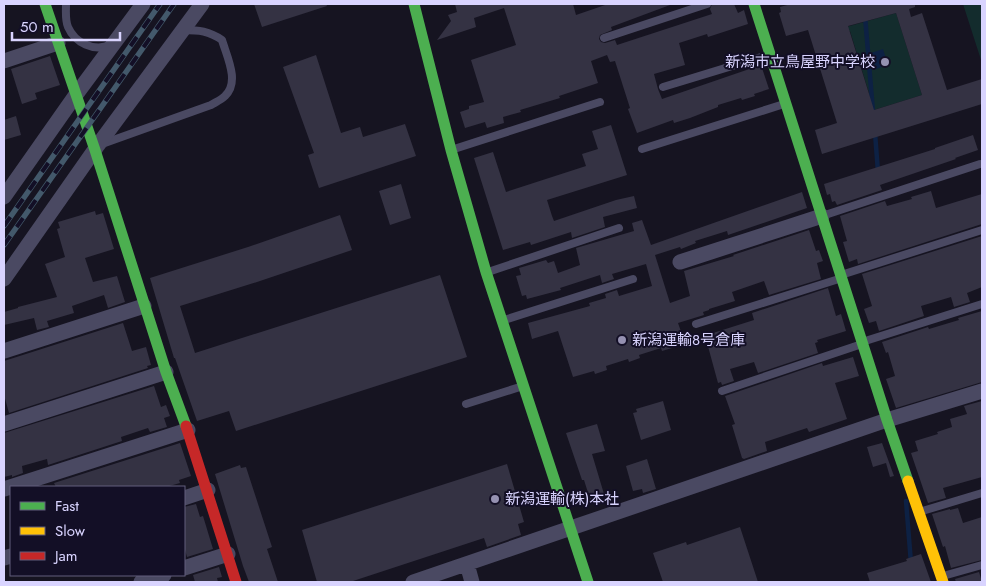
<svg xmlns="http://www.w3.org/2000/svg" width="986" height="586" font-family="Jost,'Noto Sans JP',sans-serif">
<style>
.green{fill:#132c2d}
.water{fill:#0d2144}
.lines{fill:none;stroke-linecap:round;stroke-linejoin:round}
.stream{stroke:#0d2144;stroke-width:4.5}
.building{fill:#343243;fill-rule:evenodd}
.lane{stroke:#4a4962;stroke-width:8}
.street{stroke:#4a4962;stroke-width:15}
.fast{stroke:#4caf50;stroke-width:11}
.slow{stroke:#ffc107;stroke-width:11}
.jam{stroke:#c62828;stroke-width:11}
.rail-casing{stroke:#43596b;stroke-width:5.5}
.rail{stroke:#130f26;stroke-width:4;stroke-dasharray:11;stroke-linecap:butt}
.poi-dot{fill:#9591b1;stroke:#130f26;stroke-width:2}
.labels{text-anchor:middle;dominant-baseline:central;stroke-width:4;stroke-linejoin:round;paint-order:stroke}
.poi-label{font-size:15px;fill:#d9d4ff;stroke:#130f26;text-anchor:start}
</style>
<rect width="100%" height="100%" fill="#161421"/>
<path class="green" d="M963,4H982V63Z
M896,13L922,95L861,114L859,108L872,103L850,31L840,33L839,29Z"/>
<path class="water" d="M883,49L888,65L876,69L871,53Z"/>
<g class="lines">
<path class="stream" d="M864,4L873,112
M875,133L878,172
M906,501L911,563"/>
</g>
<path class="building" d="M254,4H326L327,6L262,27Z
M455,4H573L576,15L608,4H670V5L611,27L612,30L600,35L599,39L601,42L605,43L615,40L617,45L712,14L710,9L712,4H734L738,13L744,10L748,24L708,37L707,34L679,43L685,65L654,74L658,89L662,99L761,65L769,89L754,94L755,96L742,100L741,98L718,105V107L690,118L674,123L673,120L637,133L628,109L630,108L615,61L610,62L607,55L591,61L598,83L559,96L560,98L520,110L521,112L503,117L504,123L487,128L485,122L465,128L460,112L469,109V106L484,102L471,60L516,45L504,8L474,18L476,27L437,40L451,21L448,15L457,12Z
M791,4H915V7L909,9L911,17L922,13L947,90L982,79V104L822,154L815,130L837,123L808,30L786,36L779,13L781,12L780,7ZM896,13L922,95L874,110L848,26Z
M316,55L341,133L360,127L363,137L405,124L416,156L319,188L308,155L314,153L283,67Z
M50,56L60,85L35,93L37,99L22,104L11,69Z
M16,116L21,135L4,140V120Z
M611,125L627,175L547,200L552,216L554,221L616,200L634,196L637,208L603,217L605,227L572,238L571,232L531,245L530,242L503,250L474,158L493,152L506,192L586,166L582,154L598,149L592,131Z
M973,135L978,150L955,158L956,159L880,185L882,190L837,205L835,201L832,202L830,194L827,195L824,184L935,149V148Z
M401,184L411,218L390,225L379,191Z
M931,191L936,208L982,194V224L858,264L857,259L849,262L843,242L847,241L840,216L885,201L887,206L912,199L911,197Z
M802,192L807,208L728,235L727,231L695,241L696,243L681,249L680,247L655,255L670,303L690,296L684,271L734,256L733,255L809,230L816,251L819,250L823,261L817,263L821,279L769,295L764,281L732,292L735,301L709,309V310L703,312L704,315L678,323L684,340L671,345L672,348L662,351L661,348L639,355L640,358L629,362L628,359L606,366L607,370L595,374L594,371L573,377L558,331L532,339L528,323L590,306L589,303L606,298L605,294L617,290L619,296L652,286L646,264L612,274L614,279L602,283L600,275L560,288L561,290L527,299L526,295L522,296L516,276L521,275L519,268L546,260L548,263L554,261L558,273L580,265L576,248L634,231L632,223L642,220L651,245Z
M95,211L96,215L103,213L114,249L85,258L93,282L117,276L125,302L108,308L104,295L72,306L74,313L47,321L49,327L37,330L34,318L4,325V312L18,308V307L57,297L45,264L65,257L57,229L60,228L58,222Z
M340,215L352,250L260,281L180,306L195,353L440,275L467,357L236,431L229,411L197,421L175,358H174L150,278L248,247Z
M982,236V287L967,293L970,302L954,307L951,297L921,306L924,316L879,331L876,321L869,323L864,309L872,306L862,274Z
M828,288L836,316L841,314L846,331L817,340L818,342L815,343L818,353L758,373L754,362L730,369L734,381L722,385L721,382L718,383L706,339L714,336L713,333L754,320L752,313Z
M982,311V382L896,408L886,379L895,376L888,352L886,353L882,342L928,327L929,329L959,320L958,318Z
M123,323L132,351L146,347L151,365L147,366L148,368L9,413L4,395V361Z
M853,357L859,376L835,383L847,419L809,432L807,428L765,442L767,451L744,459L742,458L732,425L735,424L725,396L822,363L823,366Z
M154,386L161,407L166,405L170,416L164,418L167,427L150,432L148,428L121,437L122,441L48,465L47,459L22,466L23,473L12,477V475L4,477V433Z
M663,401L671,430L641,440L633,413L637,412L636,409Z
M982,401V477L943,488L946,498L928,503L911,453L918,451L915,441L938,434L937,432L952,427L950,419L967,414L964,406Z
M597,424L605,451L592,454L604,494L590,499L584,480H582L566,433Z
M180,443L191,476L179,480L180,483L166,487H56L54,483Z
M882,443L894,476L890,477L886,463L873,467L867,447Z
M647,459L656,489L643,493L642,489L633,491L626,466Z
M507,464L524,522L518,524L521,535L487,547L484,538L350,582H317L302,530Z
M240,465L241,468L246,467L272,547L267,549L278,582H249L243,566L215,474Z
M196,504L200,517L203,516L213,549L187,557L184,546V507Z
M958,508L963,523L982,517V560L951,568L945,546L943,547L932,514L950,509V510Z
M740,527L758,582H663L653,553L686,542L687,545Z
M921,554L931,582H870L867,573L907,561L906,559Z
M219,567L222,577L217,578L218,582H195L193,575Z
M979,572L982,582H956L955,579Z"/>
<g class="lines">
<path class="lane" d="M66,4C66,12 65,20 68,27C75,43 94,52 110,45
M604,38L707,4
M663,87L768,55
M102,144L211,105C216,102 221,100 225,96C240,82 227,57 222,40C209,31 199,30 183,30
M642,149L784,104
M451,150L600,102
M822,216L980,164
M488,272L619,228
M841,275L982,230
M504,320L633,279
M696,324L842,278
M862,342L982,304
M722,391L862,344
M466,404L523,386
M919,512L982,493
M943,576L982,565"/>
<path class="street" d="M4,61L58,43
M4,197L75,96L143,4
M680,262L822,216
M4,279L98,145L202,4
M4,351L144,306
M4,424L166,372
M4,489L188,430
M184,498L208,490
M4,558L11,556
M467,564L472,582
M184,568L228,554
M141,582L164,575
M413,582L887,420L982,391"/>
<path class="fast" d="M45,4L95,150L166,372L186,426
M414,4L451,150L486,272L588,582
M754,4L887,420L908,481"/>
<path class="slow" d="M908,481L943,582"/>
<path class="jam" d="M186,426L236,582"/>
<g class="rail-casing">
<path id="rail" d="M4,226L160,4
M4,245L174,4"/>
</g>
<use href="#rail" class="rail"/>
</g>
<g class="poi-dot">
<circle cx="885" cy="62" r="5"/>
<circle cx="622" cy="340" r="5"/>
<circle cx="495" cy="499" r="5"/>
</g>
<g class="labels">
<g class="poi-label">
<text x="875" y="62" text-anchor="end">新潟市立鳥屋野中学校</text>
<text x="632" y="340">新潟運輸8号倉庫</text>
<text x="505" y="499">新潟運輸(株)本社</text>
</g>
</g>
<rect width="986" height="586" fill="none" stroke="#d9d4ff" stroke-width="10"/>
<rect x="10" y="486" width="175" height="90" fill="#130f26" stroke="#625e7d"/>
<rect x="20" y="502" width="25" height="8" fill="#4caf50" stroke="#625e7d"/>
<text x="55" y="511" font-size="15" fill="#d9d4ff">Fast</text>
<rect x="20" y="527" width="25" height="8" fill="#ffc107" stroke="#625e7d"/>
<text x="55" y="536" font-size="15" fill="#d9d4ff">Slow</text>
<rect x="20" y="552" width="25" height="8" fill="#c62828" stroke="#625e7d"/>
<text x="55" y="561" font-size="15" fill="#d9d4ff">Jam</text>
<path d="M12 32v8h108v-8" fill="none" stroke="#d9d4ff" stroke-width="2.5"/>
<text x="20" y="32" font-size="15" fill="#d9d4ff" stroke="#130f26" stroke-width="4" paint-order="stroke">50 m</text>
</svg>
